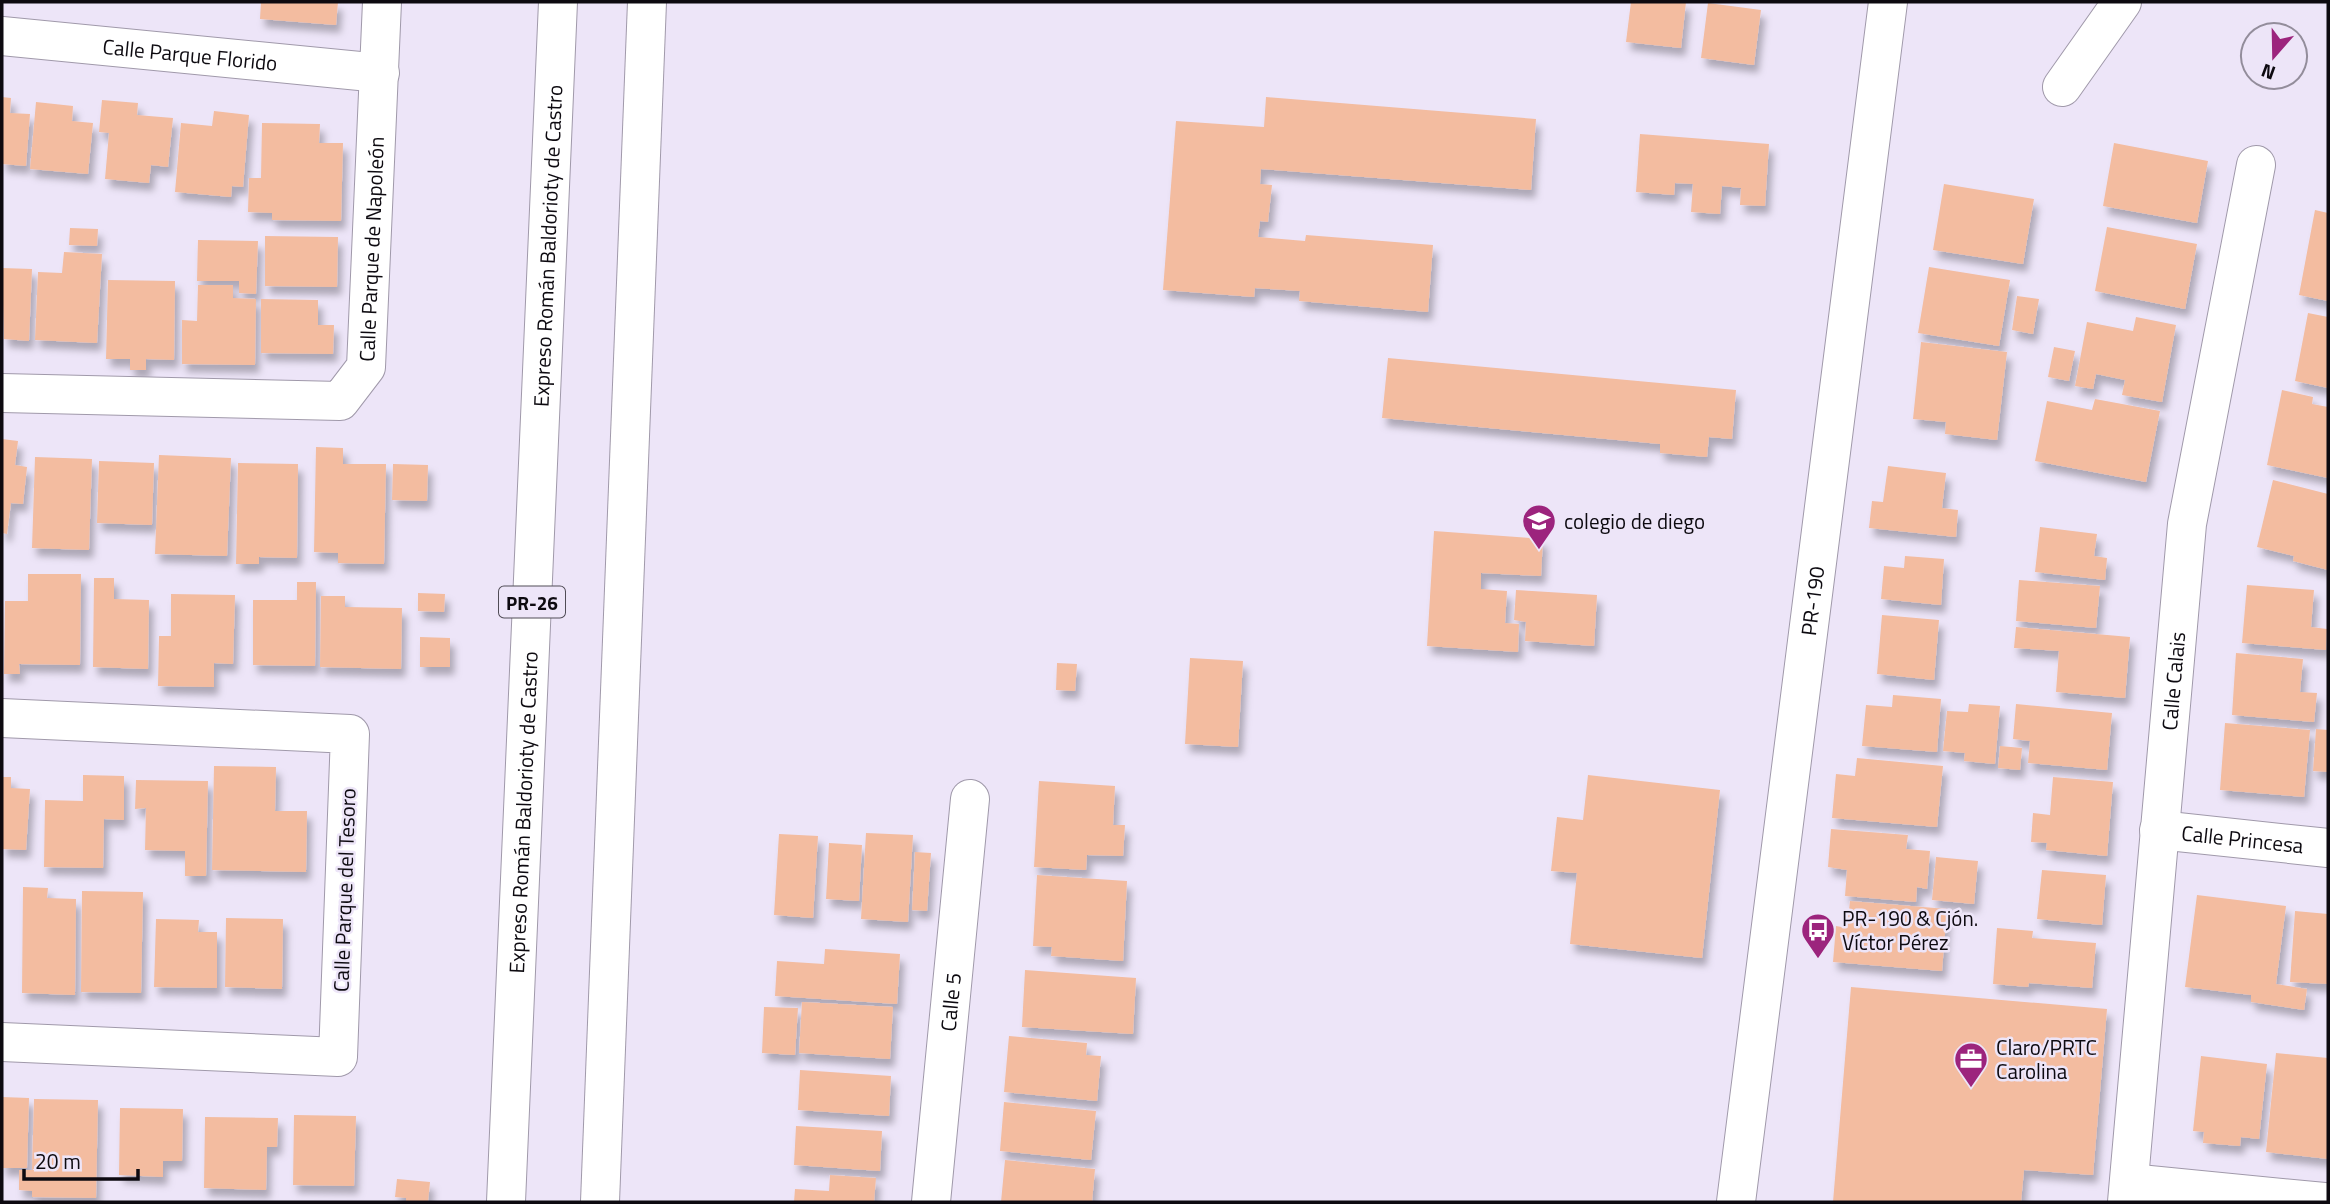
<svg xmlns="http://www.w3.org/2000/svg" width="2330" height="1204" font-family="'Titillium Web',sans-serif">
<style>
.building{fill:#f3bca0;filter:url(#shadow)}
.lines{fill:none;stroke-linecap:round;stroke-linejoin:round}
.minor-casing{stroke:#a099aa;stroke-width:40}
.highway-casing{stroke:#a099aa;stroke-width:40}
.minor{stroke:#fff;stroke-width:38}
.highway{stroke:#fff;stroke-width:38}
.labels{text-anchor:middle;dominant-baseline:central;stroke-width:5;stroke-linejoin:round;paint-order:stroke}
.shield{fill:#ede5f8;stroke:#504c56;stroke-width:2}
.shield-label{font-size:19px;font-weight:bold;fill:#0d0a10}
.street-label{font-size:21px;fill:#0d0a10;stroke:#ede5f8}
.poi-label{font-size:21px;fill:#0d0a10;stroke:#ede5f8;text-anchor:start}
</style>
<defs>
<filter id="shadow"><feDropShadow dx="4.5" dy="8" stdDeviation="3.5" flood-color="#0004"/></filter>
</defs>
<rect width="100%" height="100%" fill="#ede5f8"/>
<path class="building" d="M261,2H338L336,25L260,19Z
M1631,2H1686L1681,48L1626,42Z
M1708,3L1761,10L1754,65L1701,58Z
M2,97L11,98L10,113L30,114L26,166L2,164Z
M1266,97L1536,119L1531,190L1261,169L1260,184L1272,185L1268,222L1260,221L1258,237L1305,241L1306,235L1433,245L1428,312L1299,301L1300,291L1255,288L1254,297L1163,290L1176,121L1264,127Z
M102,100L138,103L137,115L173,118L168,167L151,165L149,183L105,179L109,133L99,132Z
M36,102L73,106L72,121L93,123L88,174L30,169Z
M214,111L249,115L243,187L232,186L231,197L175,192L181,123L212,126Z
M262,123L320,124L319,143H343L341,221L272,220V213L248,212L249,178H261Z
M1640,134L1769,144L1765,206L1740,205L1741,188L1722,186L1720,214L1691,212L1693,184L1675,183L1674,195L1636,192Z
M2114,143L2208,161L2197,223L2103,206Z
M1944,184L2034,199L2023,264L1933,250Z
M2315,210L2328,213V301L2299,295Z
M2107,227L2197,244L2185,309L2095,291Z
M70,228L98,229L97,246L69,245Z
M265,236L338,237L337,287L265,286Z
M198,240L258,241L256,294L239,293V281H197Z
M64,252L102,254L97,343L35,340L38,272L62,273Z
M1929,267L2010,280L1999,346L1918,333Z
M2,268L32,269L29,341L4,339Z
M108,280L175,281L174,360L146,359V370H130V359H106Z
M198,285H233V298L256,299L255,365L182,364V320L197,321Z
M2017,296L2039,299L2033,334L2012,330Z
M261,299L318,300V325H334L333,354L261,353Z
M2308,313L2328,317V388L2295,381Z
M2136,317L2176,325L2162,402L2122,395L2125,380L2096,374L2093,389L2075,386L2087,322L2133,331Z
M1921,342L2007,352L1997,440L1945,434L1946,422L1913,419Z
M2054,347L2075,351L2069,381L2048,377Z
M1388,358L1736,390L1732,439L1709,437L1707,457L1660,453V444L1382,418Z
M2282,390L2313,397L2312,404L2328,407V478L2267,465Z
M2095,399L2160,411L2146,482L2035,461L2047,401L2092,410Z
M2,439L18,441L15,465L27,467L23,504L11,503L7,534L2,533Z
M316,447L343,448V464H386L384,564L338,563V553L314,552Z
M159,455L231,458L227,556L155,554Z
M35,457L92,459L89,550L32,548Z
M99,461L154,463L152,525L97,523Z
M238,463L298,464L297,558L259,557V564H236Z
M393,464L428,465L427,501L392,500Z
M1888,466L1946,473L1942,508L1958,510L1956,537L1869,528L1872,501L1883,502Z
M2273,480L2328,494V570L2293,561L2294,556L2257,547Z
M2040,527L2097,534L2094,556L2107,558L2105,580L2035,572Z
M1434,531L1543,539L1541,576L1481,573V589L1507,591L1505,623L1519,624L1518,652L1427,646Z
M1905,556L1944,559L1941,605L1881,599L1884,566L1904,568Z
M28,574H81L80,665L19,664L20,674H4L5,601H28Z
M94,578H114V599L149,600L148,669L93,667Z
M2019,580L2100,586L2096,628L2016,621Z
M297,582H316L315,666L253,665V600H297Z
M2247,585L2314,590L2311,627L2327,629L2326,650L2242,643Z
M1516,590L1597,595L1594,646L1525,641L1526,622L1514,620Z
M418,593L445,594L444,612L418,611Z
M171,594L235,595L233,664L214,663V687L158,686L159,636H171Z
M321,596H345V607L402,608L401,669L320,667Z
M1882,615L1939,620L1934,680L1877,674Z
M2016,627L2130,637L2125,698L2056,692L2059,651L2014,648Z
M420,637L450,638V667H420Z
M2236,653L2303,659L2300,692L2317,693L2314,722L2232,715Z
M1190,658L1243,661L1238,747L1185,744Z
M1057,663L1077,664L1075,691L1056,690Z
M1893,695L1941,699L1937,752L1862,746L1866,705L1892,707Z
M1969,704L2000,706L1995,764L1964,761L1965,753L1943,751L1947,711L1968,712Z
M2016,704L2112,713L2107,770L2028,763L2030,741L2013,739Z
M2225,723L2310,730L2304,797L2220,790Z
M2316,729L2328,730V772L2313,771Z
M2000,746L2022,748L2020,770L1998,768Z
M1857,758L1943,766L1937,827L1832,818L1836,774L1855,776Z
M214,766L276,767L275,811H307L306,872L212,870Z
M83,775L124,776V820L104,819L103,868L44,867L45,800L83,801Z
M1588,775L1720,790L1702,958L1570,944L1577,873L1551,871L1557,817L1583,820Z
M2,777H11V788L30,789L26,850L2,849Z
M2053,777L2113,782L2107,856L2046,850L2047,843L2031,842L2033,813L2050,815Z
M136,780L208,781L206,876H185V851L145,850L146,808L135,809Z
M1039,781L1115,786L1113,825H1125L1123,856L1087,855L1086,870L1034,867Z
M1831,829L1908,835L1906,849L1930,851L1927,889L1917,887L1916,902L1845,896L1847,870L1828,867Z
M866,833L913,835L908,922L861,919Z
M779,834L818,836L813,918L774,915Z
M829,843L862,845L859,901L826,899Z
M915,852L931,853L927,911L912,910Z
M1936,857L1978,861L1974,904L1932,900Z
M2042,870L2106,875L2102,925L2037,919Z
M1037,875L1127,881L1123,961L1051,956L1052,947L1033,946Z
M23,887L48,888L47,898L76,899L75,995L22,993Z
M82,891L143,892L141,993L81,992Z
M2197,895L2286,906L2276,984L2307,989L2304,1010L2251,1002V995L2185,987Z
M1850,901L1947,909L1942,971L1833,962L1836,926L1847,928Z
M2295,911L2328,914V984L2290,982Z
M226,918L283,919L282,989L225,987Z
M156,919L199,920L198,932H217V988L154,987Z
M1997,928L2033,931L2032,938L2096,943L2092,988L2029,983L2028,987L1993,984Z
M825,949L900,954L897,1004L775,996L777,961L824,964Z
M1025,970L1136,978L1133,1034L1022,1027Z
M1851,987L2107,1009L2093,1175L2024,1170L2021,1202H1833Z
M802,1002L893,1007L890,1059L799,1053Z
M764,1007L798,1008L795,1055L762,1053Z
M1009,1036L1087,1043L1086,1055L1101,1056L1097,1101L1004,1092Z
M2276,1053L2328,1058V1159L2266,1152Z
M2201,1056L2267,1064L2259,1139L2241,1137L2240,1146L2203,1143L2204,1132L2193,1131Z
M800,1070L891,1076L889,1116L798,1110Z
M2,1097L29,1098L27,1168H2Z
M34,1099L98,1100L96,1198L32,1197V1191L19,1190V1170H32Z
M1004,1102L1096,1111L1091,1160L1000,1151Z
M120,1108L183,1109L182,1161H163V1177L119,1175Z
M294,1115L356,1116L354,1186L293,1185Z
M205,1117L278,1118L277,1147H267L266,1190L204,1188Z
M796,1126L882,1131L880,1171L794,1165Z
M1005,1160L1095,1169L1092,1202H1001Z
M830,1175L876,1178L874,1202H794L795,1189L829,1191Z
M397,1179L430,1182L428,1202H406V1198L395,1197Z"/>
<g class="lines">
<g class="minor-casing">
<g id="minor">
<path id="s1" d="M2,36L380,73"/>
<path d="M2062,87L2122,2"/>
<path id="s2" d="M2,393L340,401L366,367L382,2"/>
<path d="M2,718L350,734L338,1057L2,1042"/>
<path id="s3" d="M2159,830L2328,848"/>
<path d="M2129,1183L2324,1202"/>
<path id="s4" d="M931,1202L970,799"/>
<path id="s5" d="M1736,1202L1888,2"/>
<path id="s6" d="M2127,1202L2187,524L2256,165"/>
</g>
</g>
<g class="highway-casing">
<g id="highway">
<path id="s7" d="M506,1202L558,2"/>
<path d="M600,1202L647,2"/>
</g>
</g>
<use href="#minor" class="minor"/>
<use href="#highway" class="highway"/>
</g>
<defs>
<g id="school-pin" transform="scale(1.75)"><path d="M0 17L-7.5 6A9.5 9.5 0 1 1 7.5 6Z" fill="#9c247d" stroke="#ede5f8"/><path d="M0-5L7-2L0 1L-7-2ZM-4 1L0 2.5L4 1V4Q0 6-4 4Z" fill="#fff"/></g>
<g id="bus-pin" transform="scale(1.75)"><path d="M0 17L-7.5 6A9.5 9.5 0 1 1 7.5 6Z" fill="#9c247d" stroke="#ede5f8"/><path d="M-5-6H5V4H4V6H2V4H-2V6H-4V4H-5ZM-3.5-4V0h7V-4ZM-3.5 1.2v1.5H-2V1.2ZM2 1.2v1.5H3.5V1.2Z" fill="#fff"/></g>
<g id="office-pin" transform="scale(1.75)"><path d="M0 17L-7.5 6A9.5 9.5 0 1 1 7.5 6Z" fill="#9c247d" stroke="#ede5f8"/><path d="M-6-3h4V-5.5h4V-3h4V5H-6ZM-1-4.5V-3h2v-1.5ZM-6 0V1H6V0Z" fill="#fff"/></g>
</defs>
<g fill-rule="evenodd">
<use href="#school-pin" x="1539" y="521"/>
<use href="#bus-pin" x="1818" y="930"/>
<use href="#office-pin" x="1971" y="1059"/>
</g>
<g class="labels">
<rect class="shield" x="499" y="586.5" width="66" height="31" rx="5"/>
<g class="shield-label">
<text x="532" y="602">PR-26</text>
</g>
<g class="street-label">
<text stroke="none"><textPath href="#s1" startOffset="189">Calle Parque Florido</textPath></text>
<text stroke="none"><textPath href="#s7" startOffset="957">Expreso Román Baldorioty de Castro</textPath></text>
<text stroke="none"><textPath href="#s2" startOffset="499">Calle Parque de Napoleón</textPath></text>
<text stroke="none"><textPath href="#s5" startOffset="606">PR-190</textPath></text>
<text stroke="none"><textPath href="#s6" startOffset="523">Calle Calais</textPath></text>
<text stroke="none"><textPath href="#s7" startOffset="390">Expreso Román Baldorioty de Castro</textPath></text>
<text stroke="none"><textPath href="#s3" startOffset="84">Calle Princesa</textPath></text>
<text transform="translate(344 890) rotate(-88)">Calle Parque del Tesoro</text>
<text stroke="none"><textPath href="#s4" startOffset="201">Calle 5</textPath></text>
</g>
<g class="poi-label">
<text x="1564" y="521">colegio de diego</text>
<text x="1842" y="918">PR-190 &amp; Cjón.<tspan x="1842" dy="24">Víctor Pérez</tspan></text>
<text x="1996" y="1047">Claro/PRTC<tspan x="1996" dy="24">Carolina</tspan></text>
</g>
</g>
<rect width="2330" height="1204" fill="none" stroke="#0d0a10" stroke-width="7"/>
<g transform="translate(2274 56) rotate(200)"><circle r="33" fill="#ede5f8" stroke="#938d9b" stroke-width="2"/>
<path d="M0-5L12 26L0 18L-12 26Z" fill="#9c247d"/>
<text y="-10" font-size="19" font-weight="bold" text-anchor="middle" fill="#0d0a10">N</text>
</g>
<path d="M24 1169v10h114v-10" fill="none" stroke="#0d0a10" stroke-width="3.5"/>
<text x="35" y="1169" font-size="21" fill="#0d0a10" stroke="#ede5f8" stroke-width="5" paint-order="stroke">20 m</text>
</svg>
